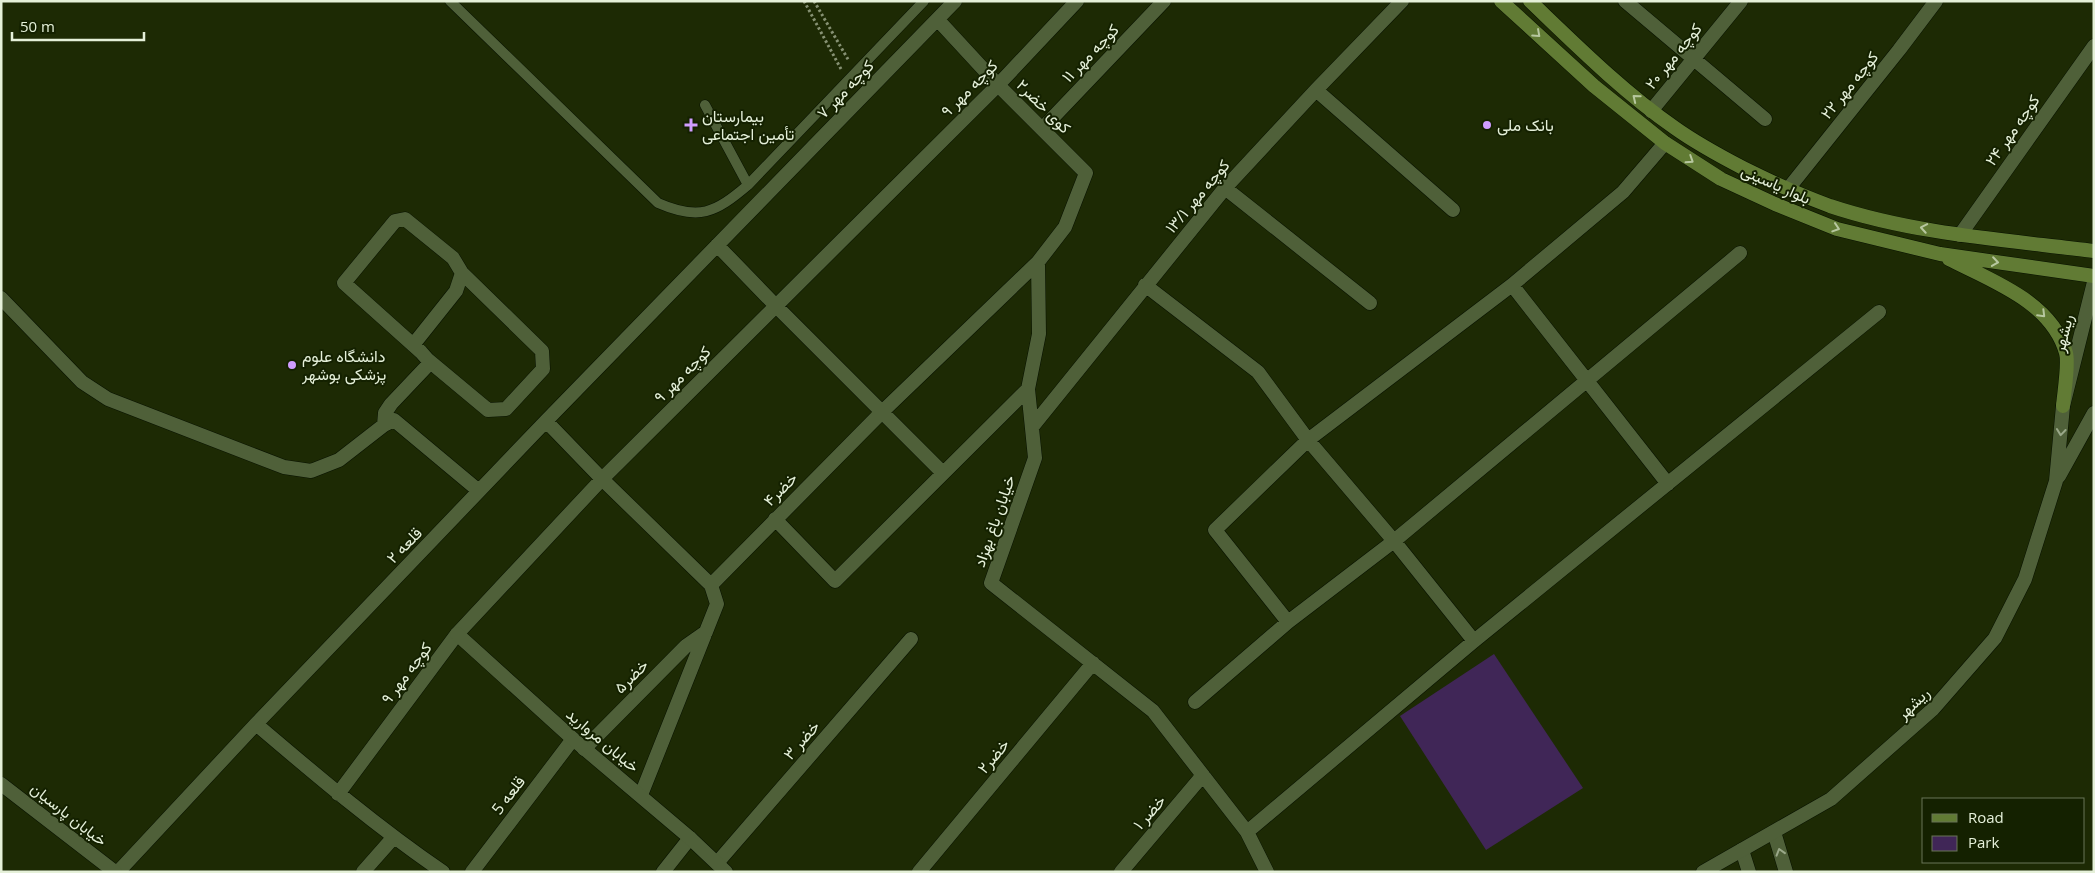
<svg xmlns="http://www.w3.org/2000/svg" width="2095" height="873" font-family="'Open Sans',Vazirmatn,sans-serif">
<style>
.green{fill:#402657}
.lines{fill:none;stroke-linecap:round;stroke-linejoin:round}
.service-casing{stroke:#081200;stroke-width:11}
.minor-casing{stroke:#081200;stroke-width:15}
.tertiary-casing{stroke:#081200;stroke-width:15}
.secondary-casing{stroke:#081200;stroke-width:15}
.path{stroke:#869173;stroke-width:3;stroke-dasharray:2.5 2.5;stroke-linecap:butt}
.service{stroke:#4f6039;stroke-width:10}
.minor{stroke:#4f6039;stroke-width:14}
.tertiary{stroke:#4f6039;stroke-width:14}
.secondary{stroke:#617b34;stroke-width:14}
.oneway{stroke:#b7c79f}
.oneway2{stroke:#9aa889}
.poi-dot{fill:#d09dff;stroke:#142100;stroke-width:2}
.labels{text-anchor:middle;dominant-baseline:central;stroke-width:4;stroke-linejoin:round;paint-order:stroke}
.street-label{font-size:16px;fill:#e5f0d9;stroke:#142100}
.poi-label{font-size:16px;fill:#e5f0d9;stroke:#142100;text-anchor:start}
</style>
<rect width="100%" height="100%" fill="#1d2a04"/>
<path class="green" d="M1494,654L1583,788L1486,850L1400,716Z"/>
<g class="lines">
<g class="service-casing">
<path id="service" d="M450,1L658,203C699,221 715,213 748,185L924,1
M705,105L748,185"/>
</g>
<g class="minor-casing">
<path id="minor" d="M1625,1L1765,119
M938,20L998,85L1086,173L1065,227L1038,262L1039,334L1028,389L1035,458L991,583L1153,711L1247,832L1267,872
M1316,90L1453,210
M1651,111L1741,1
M1042,129L1164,1
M1225,188L1370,303
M1788,189L1899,50L1936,1
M1960,235L2094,46
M717,245L775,305L943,473
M1145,285L1258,372L1308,440L1394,541L1474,641
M1512,285L1668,484
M1,298L82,382L108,399L284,467L311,471L339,460L384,425L394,420L479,491
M428,360L488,410L506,409L543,369L542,351L462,273
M546,421L602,479L711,585
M384,425L385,413L391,404L427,366L428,360L421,352L344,283L395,221L405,219L453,258L462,273L456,291L413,345
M1032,427L1225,188L1316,90L1402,1
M775,519L835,581L1028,389
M1288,622L1215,530L1308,440L1512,285L1623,192L1665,143
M1195,702L1288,622L1394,541L1740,253
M256,724C317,776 377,827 443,872
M584,749L686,646L706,632
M338,794L457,634L602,479L998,85L1077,1
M641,795L717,604L711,585L882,412L1038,262
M1247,832L1474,641L1879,312
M1774,832L1786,872
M1742,850L1749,872
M717,863L911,639
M118,872L256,724L546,421L955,1
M363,872L393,838
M472,872L573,739
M663,872L690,838
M919,872L1093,663
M1121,872L1203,775"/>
</g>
<g class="tertiary-casing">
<path id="tertiary" d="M2059,476L2094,413
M457,634L573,739L690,838L726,872
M1,784L115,872
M1703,872L1831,799L1933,709L1995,638L2025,579L2056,481L2063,406L2094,282"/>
</g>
<g class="secondary-casing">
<path id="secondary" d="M1501,1L1594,86L1665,143L1721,179L1775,204L1837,229L1940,254L2094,276
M1530,1C1576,45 1622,91 1675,128C1696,143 1720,156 1743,168C1771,182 1800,195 1830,206C1914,234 2006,240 2094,251
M1949,259C1992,281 2052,302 2066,353C2069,364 2064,393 2063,406"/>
</g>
<path class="path" d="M804,1L841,69
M814,1L849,61"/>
<use href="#service" class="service"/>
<use href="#minor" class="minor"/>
<use href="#tertiary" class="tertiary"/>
<use href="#secondary" class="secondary"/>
</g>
<defs><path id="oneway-chevron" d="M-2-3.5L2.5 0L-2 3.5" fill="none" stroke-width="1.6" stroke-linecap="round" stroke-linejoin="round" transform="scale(1.25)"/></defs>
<g class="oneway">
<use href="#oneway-chevron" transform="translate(1537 34) rotate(42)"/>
<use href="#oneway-chevron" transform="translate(1636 98) rotate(-141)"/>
<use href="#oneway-chevron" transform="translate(1690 160) rotate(33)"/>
<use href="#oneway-chevron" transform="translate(1836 228) rotate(18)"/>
<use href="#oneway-chevron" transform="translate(1924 228) rotate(-170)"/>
<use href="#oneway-chevron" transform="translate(1995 262) rotate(8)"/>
<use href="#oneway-chevron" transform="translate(2042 314) rotate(45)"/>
</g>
<g class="oneway2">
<use href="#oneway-chevron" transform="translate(2061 432) rotate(96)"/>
<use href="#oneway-chevron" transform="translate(1780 852) rotate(-107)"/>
</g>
<g class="poi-dot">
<path d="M688.5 117.5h5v5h5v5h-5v5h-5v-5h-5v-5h5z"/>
<circle cx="1487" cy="125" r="5"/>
<circle cx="292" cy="365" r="5"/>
</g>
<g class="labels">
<g class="street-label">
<text transform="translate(1090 53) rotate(-46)">کوچه مهر ۱۱</text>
<text transform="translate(1673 56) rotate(-51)">کوچه مهر ۲۰</text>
<text transform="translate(1849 85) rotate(-51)">کوچه مهر ۲۲</text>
<text transform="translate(969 88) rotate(-45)">کوچه مهر ۹</text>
<text transform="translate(845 89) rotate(-46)">کوچه مهر ۷</text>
<text transform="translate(1044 106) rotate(45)">کوی خضر۲</text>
<text transform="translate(2012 130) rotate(-55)">کوچه مهر ۲۴</text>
<text transform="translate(1776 184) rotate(24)">بلوار یاسینی</text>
<text transform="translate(1197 196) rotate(-50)">کوچه مهر ۱۳/۱</text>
<text transform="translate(2063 333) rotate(-76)">ریشهر</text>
<text transform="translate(682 374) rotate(-45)">کوچه مهر ۹</text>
<text transform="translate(780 489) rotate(-45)">خضر۴</text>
<text transform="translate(994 521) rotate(-71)">خیابان باغ بهزاد</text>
<text transform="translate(404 545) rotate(-46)">قلعه ۲</text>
<text transform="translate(406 673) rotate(-53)">کوچه مهر ۹</text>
<text transform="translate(631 676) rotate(-45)">خضر۵</text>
<text transform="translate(1913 703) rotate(-44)">ریشهر</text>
<text transform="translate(603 740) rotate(40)">خیابان مروارید</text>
<text transform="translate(801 740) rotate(-49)">خضر ۳</text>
<text transform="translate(993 756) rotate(-50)">خضر۲</text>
<text transform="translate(508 795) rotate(-53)">قلعه 5</text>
<text transform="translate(1149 812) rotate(-49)">خضر ۱</text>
<text transform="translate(69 814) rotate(38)">خیابان پارسیان</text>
</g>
<g class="poi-label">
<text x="702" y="116">بیمارستان<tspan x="702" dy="18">تأمین اجتماعی</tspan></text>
<text x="1497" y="125">بانک ملی</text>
<text x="302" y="356">دانشگاه علوم<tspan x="302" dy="18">پزشکی بوشهر</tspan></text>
</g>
</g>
<rect width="2095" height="873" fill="none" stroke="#e5f0d9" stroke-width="5"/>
<rect x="1922" y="798" width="162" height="65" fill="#142100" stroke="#687457"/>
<rect x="1932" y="814" width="25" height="8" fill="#617b34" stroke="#687457"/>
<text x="1968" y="823" font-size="15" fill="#e5f0d9">Road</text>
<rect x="1932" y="836" width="25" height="15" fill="#402657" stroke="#687457"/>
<text x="1968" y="848" font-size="15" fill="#e5f0d9">Park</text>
<path d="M12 32v8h132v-8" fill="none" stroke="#e5f0d9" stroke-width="2.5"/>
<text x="20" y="32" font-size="15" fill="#e5f0d9" stroke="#142100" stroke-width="4" paint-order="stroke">50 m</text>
</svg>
